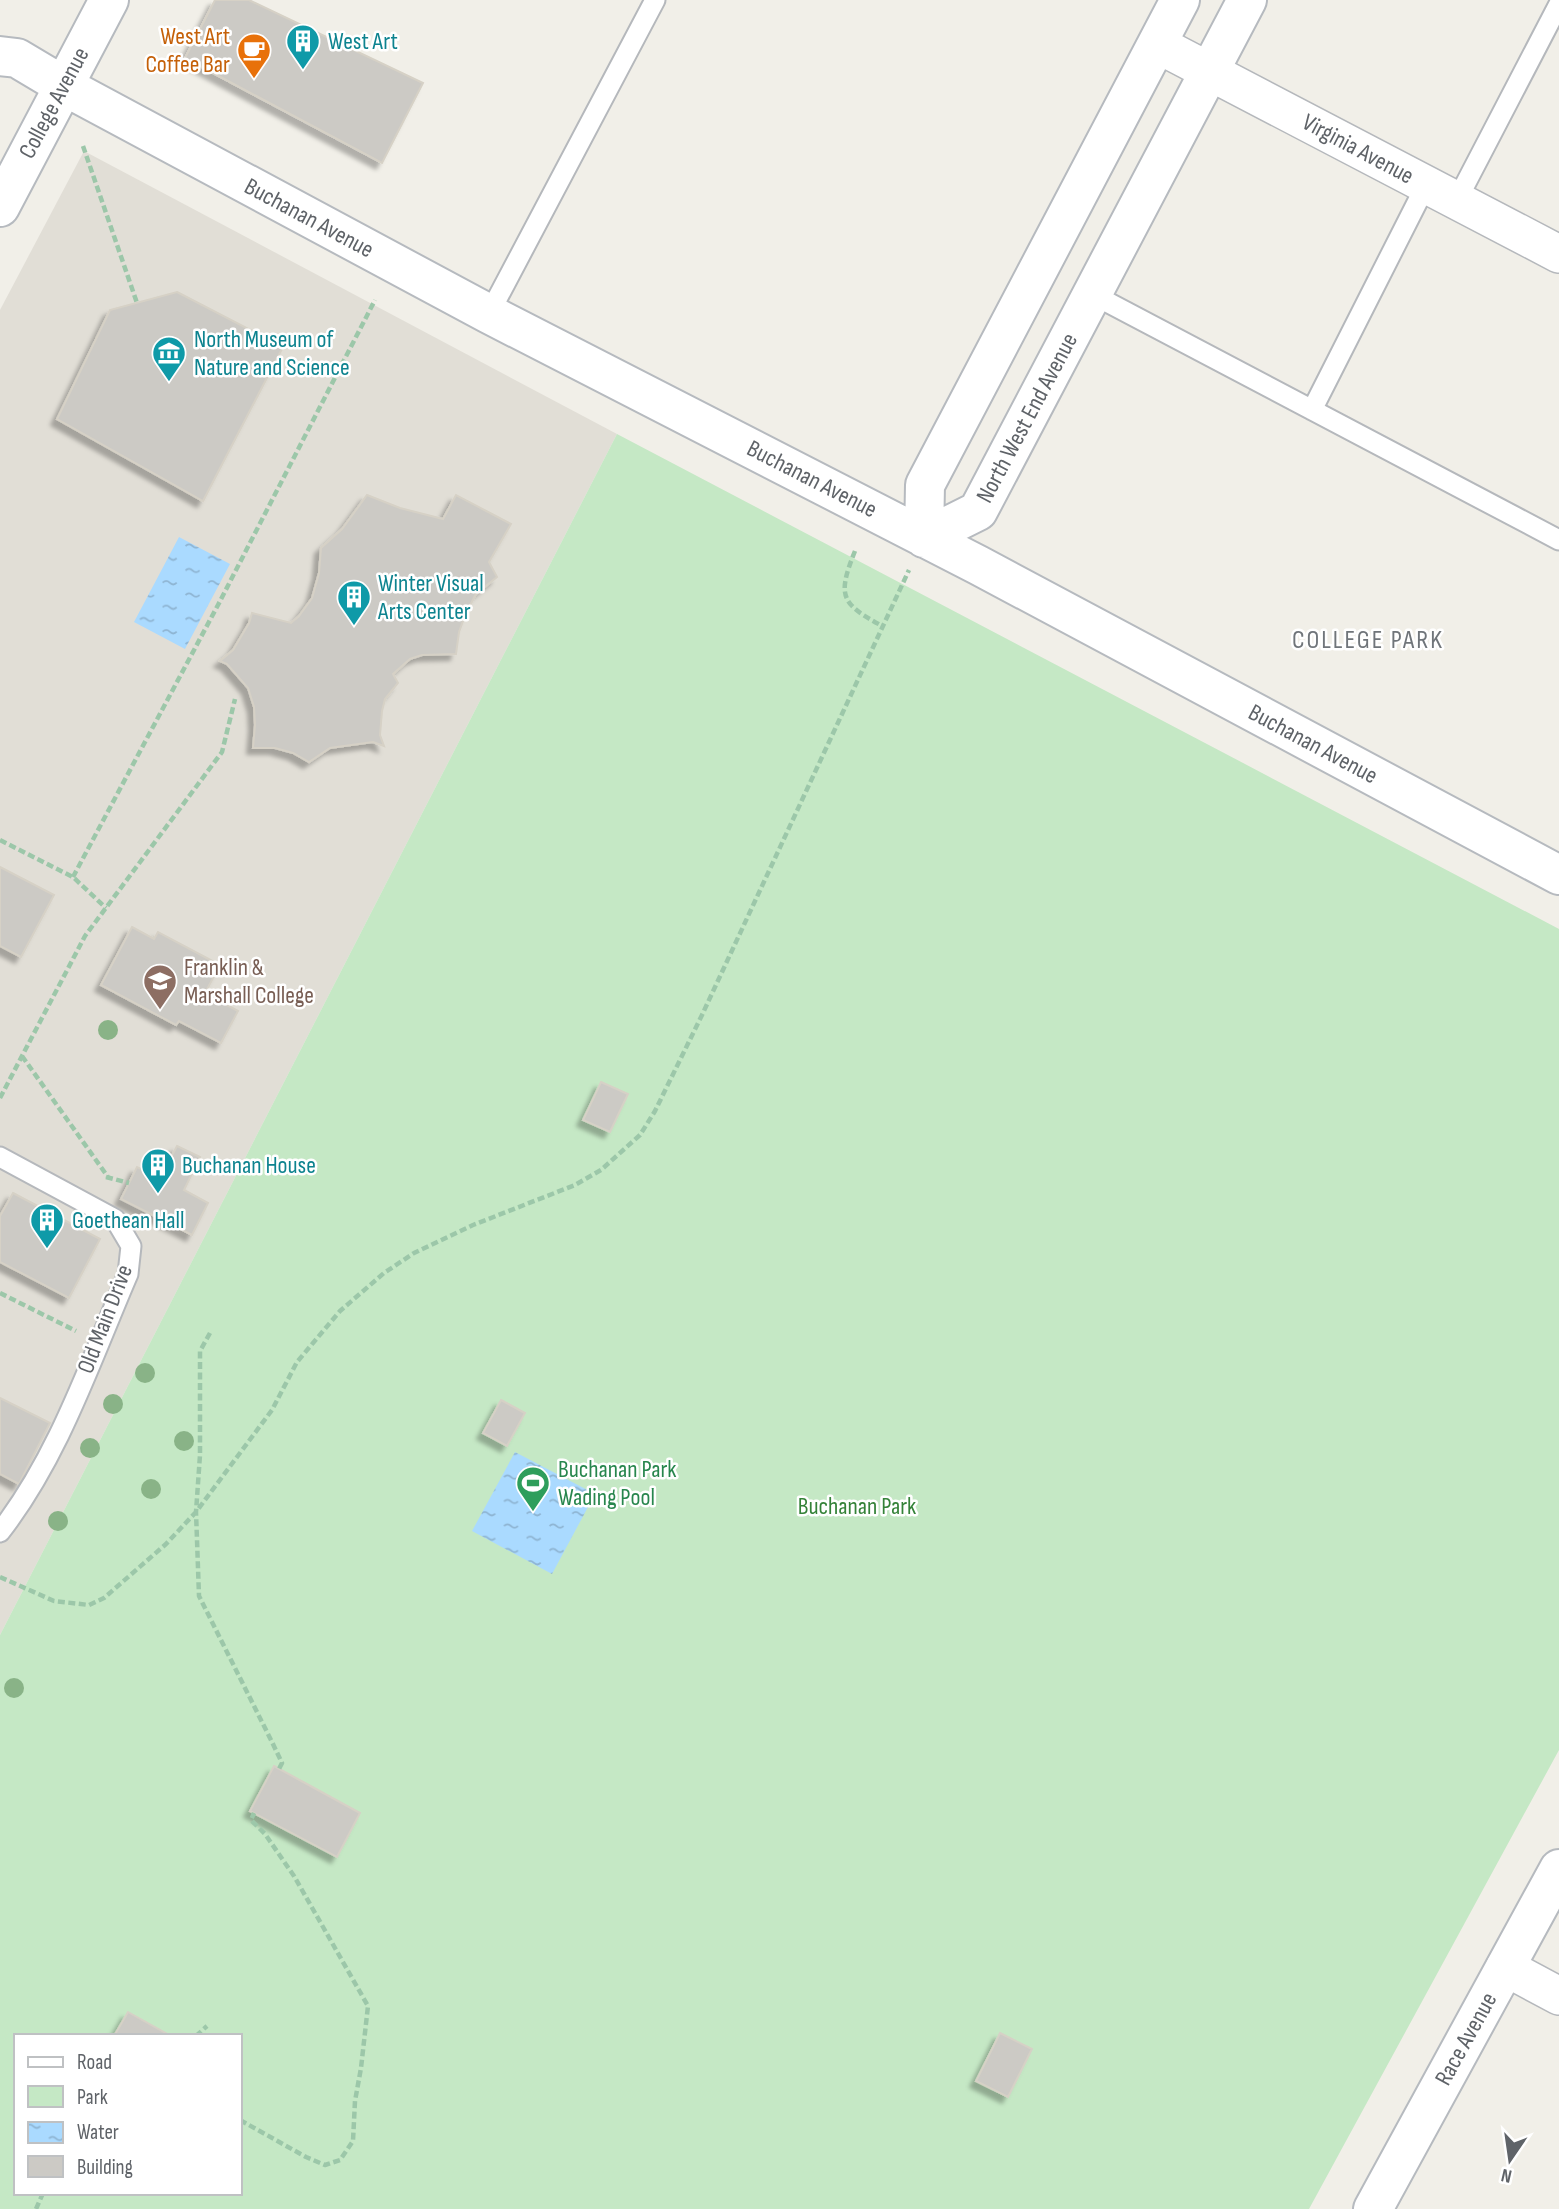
<svg xmlns="http://www.w3.org/2000/svg" width="1559" height="2209" font-family="'Sofia Sans Condensed',sans-serif">
<style>
.education{fill:#e1ded6}
.green{fill:#c5e8c5;fill-rule:evenodd}
.water{fill:url(#water-ripples)}
.building{fill:#cccac5;stroke:#d6d1c6;stroke-width:2;filter:url(#shadow)}
.lines{fill:none;stroke-linecap:round;stroke-linejoin:round}
.lane-casing{stroke:#b5b8bc;stroke-width:23}
.street-casing{stroke:#b5b8bc;stroke-width:40}
.secondary-casing{stroke:#b6babf;stroke-width:42}
.path{stroke:#9cc7a9;stroke-width:4.5;stroke-dasharray:7 3.5;stroke-linecap:butt}
.lane{stroke:#fff;stroke-width:19}
.street{stroke:#fff;stroke-width:37}
.secondary{stroke:#fff;stroke-width:38}
.tree{fill:#89b387}
.labels{text-anchor:middle;dominant-baseline:central;stroke-width:5;stroke-linejoin:round;paint-order:stroke}
.food-label{font-size:24px;fill:#c56008;stroke:#fff;text-anchor:end}
.culture-label{font-size:24px;fill:#0d838f;stroke:#fff;text-anchor:start}
.street-label{font-size:24px;fill:#5f6368;stroke:#fff}
.education-label{font-size:24px;fill:#785e54;stroke:#fff;text-anchor:start}
.leisure-label{font-size:24px;fill:#27864d;stroke:#fff;text-anchor:start}
.park-label{font-size:24px;fill:#348238;stroke:#fff}
.neighbourhood-label{font-size:26px;letter-spacing:2px;fill:#70757a;stroke:#fff}
</style>
<defs>
<pattern id="water-ripples" width="26" height="14" patternUnits="userSpaceOnUse" patternTransform="scale(1.75)"><rect width="26" height="14" fill="#aadaff"/><path d="M2 4q2-2 4 0t4 0M15 11q2-2 4 0t4 0" fill="none" stroke="#8eb4d2"/></pattern>
<filter id="shadow"><feDropShadow dx="-6" dy="6" stdDeviation="2" flood-color="#0004"/></filter>
</defs>
<rect width="100%" height="100%" fill="#f1efe8"/>
<path class="education" d="M84,151L617,434L0,1635V310Z"/>
<path class="green" d="M617,434L1559,929V1750L1309,2209H0V1635ZM16,2036H240V2193H16Z"/>
<path class="water" d="M179,537L230,564L185,649L134,622Z
M515,1452L595,1494L552,1574L472,1531Z"/>
<path class="building" d="M215,0H249L423,83L382,163L185,58Z
M177,292L283,347L203,501L57,419L110,310Z
M367,495L400,508L443,519L456,495L511,524L489,562L497,577L476,594L466,613L459,632L456,654L422,655L410,659L393,674L398,683L385,699L382,711L380,735L384,746L373,742L330,748L309,762L293,753L275,748H253L255,725L254,707L248,688L227,664L220,661L233,650L249,623L252,613L291,623L299,616L312,598L319,573L321,548L342,529Z
M0,867L54,895L21,957L0,946Z
M132,927L154,939L158,932L220,965L205,993L238,1011L221,1043L179,1021L176,1025L101,985Z
M601,1082L628,1094L610,1132L583,1120Z
M177,1146L200,1157L184,1190L208,1203L192,1235L121,1199L137,1167L160,1178Z
M13,1193L100,1239L69,1298L0,1262V1216Z
M0,1398L50,1423L19,1484L0,1474Z
M501,1400L525,1413L507,1446L483,1433Z
M274,1766L360,1813L337,1857L250,1811Z
M128,2012L171,2036H114Z
M1000,2033L1032,2049L1008,2097L976,2081Z"/>
<g class="lines">
<g class="lane-casing">
<path id="lane" d="M1457,200L1559,4
M1092,294L1559,540
M489,314L655,0
M1312,410L1426,185
M0,1157L115,1219L131,1246L128,1274C90,1362 59,1456 0,1532"/>
</g>
<g class="street-casing">
<path id="street" d="M1157,44L1559,254
M1505,1967L1559,1996"/>
</g>
<g class="secondary-casing">
<path id="secondary" d="M0,56L17,58L64,86L489,314L978,565L1559,875
M0,207L109,0
M924,538L978,511L1247,0
M924,538L925,485L1180,0
M1373,2209L1559,1869"/>
</g>
<path class="path" d="M83,146L137,303
M855,551C836,598 842,604 884,627
M0,840L73,877L106,908
M73,877L218,605L375,300
M22,1056L108,1177
M0,1098L85,936L222,752L235,699
M106,1177L129,1183
M0,1293L76,1331
M210,1333L200,1351V1455L196,1512L199,1596L272,1742L282,1763L279,1769
M0,1577L54,1601L89,1605L104,1598L166,1544L196,1512L272,1410L297,1362L340,1311L384,1273L414,1253L473,1225L575,1185L601,1170L640,1135L655,1111L702,1015L909,570
M196,2036L207,2026
M240,2120L306,2157L325,2165L340,2160L353,2141L355,2101L361,2068L368,2006L294,1876L265,1834L251,1820L254,1813
M36,2209L43,2193"/>
<use href="#lane" class="lane"/>
<use href="#street" class="street"/>
<use href="#secondary" class="secondary"/>
</g>
<g class="tree">
<circle cx="108" cy="1030" r="10"/>
<circle cx="145" cy="1373" r="10"/>
<circle cx="113" cy="1404" r="10"/>
<circle cx="184" cy="1441" r="10"/>
<circle cx="90" cy="1448" r="10"/>
<circle cx="151" cy="1489" r="10"/>
<circle cx="58" cy="1521" r="10"/>
<circle cx="14" cy="1688" r="10"/>
</g>
<defs>
<g id="building-pin" transform="scale(1.75)"><path d="M0 17L-7.5 6A9.5 9.5 0 1 1 7.5 6Z" fill="#0f9aa8" stroke="#fff"/><path d="M-4-6H4V6H1V3H-1V6H-4ZM-2.5-4.3h1.7v1.8h-1.7ZM.8-4.3h1.7v1.8H.8ZM-2.5-1h1.7V.8h-1.7ZM.8-1h1.7V.8H.8Z" fill="#fff"/></g>
<g id="cafe-pin" transform="scale(1.75)"><path d="M0 17L-7.5 6A9.5 9.5 0 1 1 7.5 6Z" fill="#e8710a" stroke="#fff"/><path d="M-5.5-4.5H6V0H3Q3 3.5 0 3.5H-2.5Q-5.5 3.5-5.5 0ZM3-3.2v2h1.7v-2ZM-6 4.5H4V6H-6Z" fill="#fff"/></g>
<g id="museum-pin" transform="scale(1.75)"><path d="M0 17L-7.5 6A9.5 9.5 0 1 1 7.5 6Z" fill="#0f9aa8" stroke="#fff"/><path d="M0-6L6-3V-2H-6V-3ZM-5-1h2V3h-2ZM-1-1h2V3h-2ZM3-1h2V3H3ZM-6 4H6V6H-6Z" fill="#fff"/></g>
<g id="university-pin" transform="scale(1.75)"><path d="M0 17L-7.5 6A9.5 9.5 0 1 1 7.5 6Z" fill="#8d6e63" stroke="#fff"/><path d="M0-5L7-2L0 1L-7-2ZM-4 1L0 2.5L4 1V4Q0 6-4 4Z" fill="#fff"/></g>
<g id="stadium-pin" transform="scale(1.75)"><path d="M0 17L-7.5 6A9.5 9.5 0 1 1 7.5 6Z" fill="#2e9e5b" stroke="#fff"/><path d="M0-5a6.5 5 0 1 0 0 10a6.5 5 0 1 0 0-10ZM-3.5-1.8h7v3.6h-7Z" fill="#fff"/></g>
</defs>
<g fill-rule="evenodd">
<use href="#building-pin" x="303" y="41"/>
<use href="#cafe-pin" x="254" y="50"/>
<use href="#museum-pin" x="169" y="353"/>
<use href="#building-pin" x="354" y="597"/>
<use href="#university-pin" x="160" y="981"/>
<use href="#building-pin" x="158" y="1165"/>
<use href="#building-pin" x="47" y="1220"/>
<use href="#stadium-pin" x="533" y="1483"/>
</g>
<g class="labels">
<g class="food-label">
<text x="230" y="36">West Art<tspan x="230" dy="28">Coffee Bar</tspan></text>
</g>
<g class="culture-label">
<text x="328" y="41">West Art</text>
<text x="194" y="339">North Museum of<tspan x="194" dy="28">Nature and Science</tspan></text>
<text x="378" y="583">Winter Visual<tspan x="378" dy="28">Arts Center</tspan></text>
<text x="182" y="1165">Buchanan House</text>
<text x="72" y="1220">Goethean Hall</text>
</g>
<g class="street-label">
<text transform="translate(54 103) rotate(-62)">College Avenue</text>
<text transform="translate(1358 149) rotate(28)">Virginia Avenue</text>
<text transform="translate(309 218) rotate(28)">Buchanan Avenue</text>
<text transform="translate(1027 418) rotate(-62)">North West End Avenue</text>
<text transform="translate(812 479) rotate(27)">Buchanan Avenue</text>
<text transform="translate(1313 744) rotate(28)">Buchanan Avenue</text>
<text transform="translate(105 1319) rotate(-69)">Old Main Drive</text>
<text transform="translate(1466 2039) rotate(-61)">Race Avenue</text>
</g>
<g class="education-label">
<text x="184" y="967">Franklin &amp;<tspan x="184" dy="28">Marshall College</tspan></text>
</g>
<g class="leisure-label">
<text x="558" y="1469">Buchanan Park<tspan x="558" dy="28">Wading Pool</tspan></text>
</g>
<g class="park-label">
<text x="857" y="1506">Buchanan Park</text>
</g>
<g class="neighbourhood-label">
<text x="1368" y="640">COLLEGE PARK</text>
</g>
</g>
<rect x="14" y="2034" width="228" height="161" fill="#ffffff" stroke="#bfc1c3" stroke-width="2"/>
<rect x="28" y="2057" width="35" height="10" fill="#ffffff" stroke="#bfc1c3" stroke-width="2"/>
<text x="77" y="2069" font-size="21" fill="#5f6368">Road</text>
<rect x="28" y="2086" width="35" height="21" fill="#c5e8c5" stroke="#bfc1c3" stroke-width="2"/>
<text x="77" y="2104" font-size="21" fill="#5f6368">Park</text>
<rect x="28" y="2122" width="35" height="21" fill="url(#water-ripples)" stroke="#bfc1c3" stroke-width="2"/>
<text x="77" y="2139" font-size="21" fill="#5f6368">Water</text>
<rect x="28" y="2156" width="35" height="21" fill="#cccac5" stroke="#bfc1c3" stroke-width="2"/>
<text x="77" y="2174" font-size="21" fill="#5f6368">Building</text>
<g transform="translate(1510 2160) rotate(193)" stroke="#ffffff" stroke-width="5" paint-order="stroke">
<path d="M0-5L12 26L0 18L-12 26Z" fill="#5f6368"/>
<text y="-10" font-size="19" font-weight="bold" text-anchor="middle" fill="#5f6368">N</text>
</g>
</svg>
